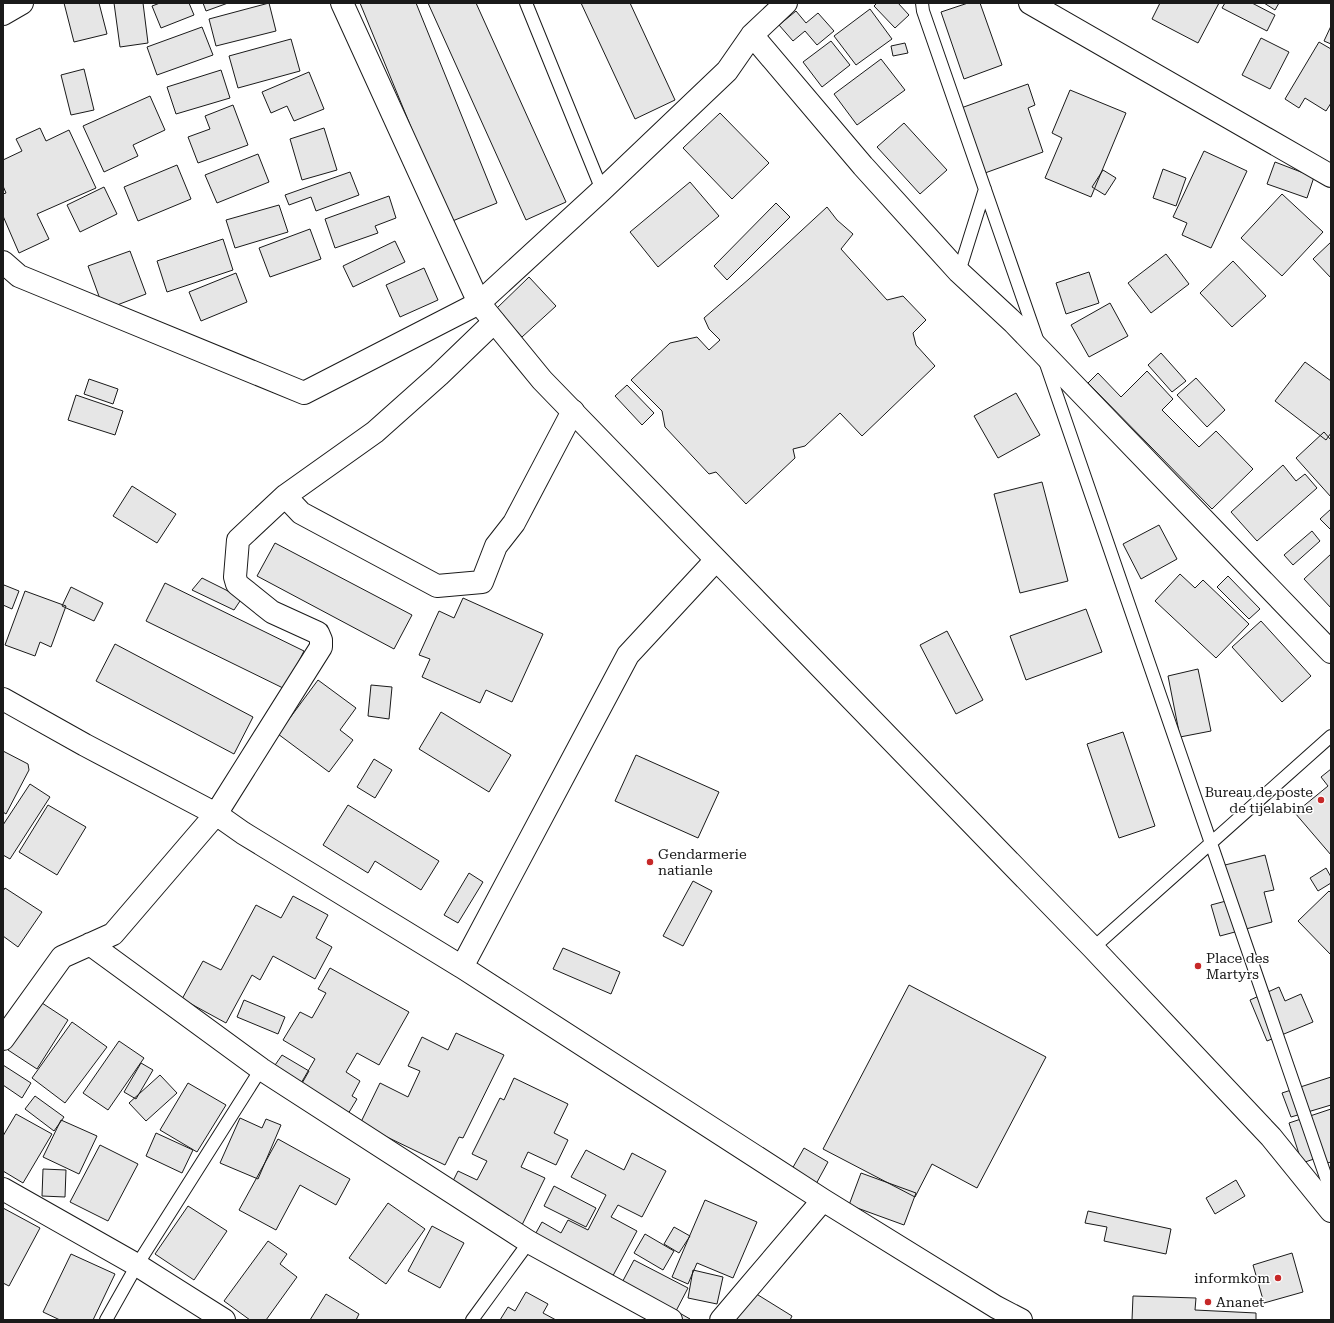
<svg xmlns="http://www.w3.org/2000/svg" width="1334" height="1323" font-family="'Roboto Serif',serif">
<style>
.building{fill:#e6e6e6;stroke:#1a1a1a}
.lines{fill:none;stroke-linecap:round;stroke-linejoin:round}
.lane-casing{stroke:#1a1a1a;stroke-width:14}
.street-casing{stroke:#1a1a1a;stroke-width:24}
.secondary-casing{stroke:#1a1a1a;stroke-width:24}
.lane{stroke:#fff;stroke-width:12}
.street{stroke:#fff;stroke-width:22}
.secondary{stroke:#fff;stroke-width:22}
.poi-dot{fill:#c62828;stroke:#fff;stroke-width:1.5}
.labels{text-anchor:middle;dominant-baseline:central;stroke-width:3;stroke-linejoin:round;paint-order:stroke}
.poi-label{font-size:14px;fill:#1a1a1a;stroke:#fff;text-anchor:start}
</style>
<rect width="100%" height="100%" fill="#fff"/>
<path class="building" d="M64,3H99L107,34L74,42Z
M114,3H143L148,43L120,47Z
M160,3H189L194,15L161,28L152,6Z
M203,3H228L206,11Z
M269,3L276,31L216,46L209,19Z
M360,3H416L497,203L450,222Z
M428,3H476L566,202L526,220Z
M581,3H630L675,100L635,119Z
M877,3H898L909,15L895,28L874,6Z
M968,3H980L1002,65L964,79L941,12Z
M1160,3H1219L1198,43L1152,19Z
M1225,3H1252L1275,15L1267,31L1222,8Z
M1264,3H1279L1275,10Z
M870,9L892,39L856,65L834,36Z
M796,11L806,23L818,13L834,31L817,45L805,31L793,41L779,25Z
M1331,26V44L1324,41Z
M202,27L213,55L157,75L147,47Z
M1261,38L1289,52L1270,89L1242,75Z
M291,39L300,71L238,88L229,56Z
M831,41L850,65L822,87L803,62Z
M1319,42L1331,49V103L1326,111L1305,98L1299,108L1285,99Z
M905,43L908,53L893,56L891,46Z
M881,59L905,90L857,125L834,94Z
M84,69L94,110L71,115L61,75Z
M221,70L230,98L176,114L167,87Z
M309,72L324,109L294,121L287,106L271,113L262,92Z
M1028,84L1035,105L1028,108L1043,152L985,173L961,108Z
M1070,90L1126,113L1091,197L1045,178L1062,138L1052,133Z
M150,96L165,130L133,145L138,156L104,172L83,126Z
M233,105L248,145L198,163L188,137L210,129L205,116Z
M720,113L769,163L732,199L683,148Z
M904,123L947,170L920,194L877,147Z
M40,128L46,141L69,130L96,188L37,214L49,239L19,253L3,216V194L6,193L3,186V160L22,151L16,139Z
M324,128L337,170L302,180L290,139Z
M1204,151L1247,171L1211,248L1182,235L1187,223L1173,217Z
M258,154L269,182L217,203L205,175Z
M1275,162L1314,177L1307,198L1267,184Z
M177,165L191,199L138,221L124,187Z
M1163,169L1186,178L1176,206L1153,198Z
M1103,170L1116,178L1105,195L1092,187Z
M350,172L359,195L316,211L311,197L289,205L285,195Z
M690,182L719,216L658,267L630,232Z
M104,187L117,214L80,232L67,205Z
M1282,194L1323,232L1282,276L1241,238Z
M389,196L396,218L375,226L378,233L335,248L325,219Z
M776,203L790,217L727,280L714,266Z
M279,205L288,232L235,248L226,220Z
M827,207L837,220L853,234L841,249L887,300L903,296L926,320L913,333L916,345L935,366L862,436L840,413L805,446L793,449L795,458L746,504L716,472L709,474L665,427L662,411L631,380L670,343L697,337L709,350L720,340L709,329L704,318L749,279Z
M310,229L321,259L270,277L259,248Z
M223,239L233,270L167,292L157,261Z
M395,241L405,262L353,287L343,266Z
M1331,242V278L1313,259Z
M130,251L146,294L104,310L88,266Z
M1166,254L1189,284L1151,313L1128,283Z
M1233,261L1266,296L1232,327L1200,293Z
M424,268L438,300L400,317L386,285Z
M1089,272L1099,303L1066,314L1056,283Z
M236,273L247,302L201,321L189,292Z
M529,277L556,306L522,337L496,309Z
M1110,303L1128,336L1089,357L1071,325Z
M1161,353L1186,381L1172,392L1148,365Z
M1305,362L1331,381V433L1326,440L1275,401Z
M1147,371L1173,399L1162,410L1199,447L1216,431L1253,469L1212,509L1088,383L1098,373L1121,397Z
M1196,378L1225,410L1207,427L1177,395Z
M89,379L118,389L113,404L84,394Z
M627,385L654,413L642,425L615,396Z
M1016,393L1040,435L998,458L974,416Z
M76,395L123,411L115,435L68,420Z
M1324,432L1331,440V497L1296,458Z
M1283,465L1296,481L1305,474L1317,488L1257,541L1231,512Z
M1042,482L1068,581L1020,593L994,494Z
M132,486L176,514L157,543L113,516Z
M1331,509V530L1320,519Z
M1159,525L1177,559L1141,579L1123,544Z
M1312,531L1320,541L1293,565L1284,555Z
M275,543L412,615L394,649L257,576Z
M1331,554V608L1304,579Z
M1180,574L1195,588L1203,580L1249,624L1216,658L1155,601Z
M1228,576L1260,609L1249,619L1217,587Z
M202,578L242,598L234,610L192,590Z
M165,583L304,651L285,689L146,621Z
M4,585L19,591L12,609L3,605V588Z
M71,587L103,603L94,621L62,606Z
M25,591L66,606L51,647L40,642L35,656L5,645Z
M463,598L543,634L512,702L486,690L480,703L422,677L430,659L419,655L439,611L454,618Z
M1086,609L1102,652L1026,680L1010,636Z
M1261,621L1311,676L1282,702L1232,647Z
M947,631L983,700L956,714L920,645Z
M115,644L253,717L234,754L96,681Z
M1198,669L1211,731L1180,737L1168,676Z
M318,680L356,708L340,730L353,740L329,772L278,734Z
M371,685L392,687L389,719L368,716Z
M441,712L511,755L489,792L419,749Z
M1123,732L1155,826L1119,838L1087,744Z
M3,751L28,764L29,770L6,814L3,812Z
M636,755L719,792L698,838L615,801Z
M374,759L392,770L375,798L357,787Z
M1331,769V855L1295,813L1328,786L1321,777Z
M30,784L50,797L10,859L3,855V825Z
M48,805L86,827L57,875L19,852Z
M348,805L439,861L421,890L375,861L368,873L323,845Z
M1265,855L1274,890L1264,892L1272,922L1220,936L1211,905L1226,901L1217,867Z
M1326,868L1331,877V883L1318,891L1310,878Z
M469,873L483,882L458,923L444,915Z
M693,881L712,891L683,946L663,936Z
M5,888L42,912L18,947L3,936V891Z
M1329,891L1331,893V955L1298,921Z
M293,896L328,915L316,938L332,947L315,979L273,956L260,980L252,975L226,1023L182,999L203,961L221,970L256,905L281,918Z
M563,948L620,972L611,994L553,969Z
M330,968L409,1012L379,1065L357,1053L346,1072L360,1081L352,1096L357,1099L345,1119L296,1092L315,1059L283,1040L300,1012L312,1018L326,993L318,989Z
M909,985L1046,1057L977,1188L932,1164L915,1197L823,1149Z
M1279,987L1285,1001L1301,994L1313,1022L1267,1041L1250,1000Z
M244,1000L285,1017L278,1034L237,1017Z
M39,1001L68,1020L37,1069L8,1050Z
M72,1022L107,1047L65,1103L32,1078Z
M456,1033L504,1055L463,1138L459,1137L445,1165L360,1124L380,1083L408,1097L420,1071L408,1066L422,1037L448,1050Z
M119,1041L144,1058L108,1110L83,1093Z
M282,1055L309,1071L301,1085L273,1068Z
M141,1063L153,1070L136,1099L124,1092Z
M3,1065L31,1083L22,1098L3,1085Z
M160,1075L177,1093L146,1121L129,1103Z
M1331,1077V1105L1291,1117L1282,1093Z
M514,1078L568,1104L554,1133L568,1140L556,1165L528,1152L521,1167L545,1178L521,1227L449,1189L458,1171L477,1180L487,1161L472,1154L500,1098L504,1100Z
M188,1083L226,1105L197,1152L160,1130Z
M35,1096L64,1117L54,1131L25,1109Z
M1331,1109V1162L1320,1165L1317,1158L1302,1163L1289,1123Z
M16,1114L52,1134L23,1183L3,1171V1136Z
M240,1118L262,1128L266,1119L281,1125L258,1179L220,1163Z
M61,1120L97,1136L79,1174L43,1157Z
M156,1133L193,1150L182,1173L146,1156Z
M278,1139L350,1179L336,1205L300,1185L276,1230L239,1210Z
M100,1145L138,1164L108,1221L70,1202Z
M804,1148L828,1162L816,1184L792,1169Z
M586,1150L624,1170L632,1153L666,1171L642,1217L618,1205L611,1217L637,1231L608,1285L532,1240L542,1222L561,1233L568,1220L588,1230L606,1195L571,1177Z
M43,1169L66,1170L65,1197L42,1196Z
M861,1173L916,1193L904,1225L849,1205Z
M1236,1180L1245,1196L1215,1214L1206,1198Z
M554,1186L596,1208L586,1227L544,1206Z
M705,1200L757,1222L733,1278L697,1263L688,1284L672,1277Z
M388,1203L425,1229L386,1284L349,1258Z
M188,1206L227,1231L194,1280L155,1254Z
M3,1208L40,1228L9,1286L3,1283Z
M1088,1211L1171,1229L1166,1254L1104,1241L1107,1227L1085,1223Z
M432,1226L464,1243L440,1288L408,1271Z
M674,1227L690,1236L679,1253L664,1244Z
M645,1234L674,1251L663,1270L634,1253Z
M268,1241L287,1254L280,1264L297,1277L266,1320H250L224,1301Z
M1292,1253L1303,1292L1264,1303L1253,1265Z
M71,1254L115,1274L93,1320H60L43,1312Z
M634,1260L688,1288L676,1311L690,1319L689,1320H669L617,1292Z
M693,1270L723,1277L717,1304L688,1298Z
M750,1290L792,1316L790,1320H732Z
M526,1292L548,1304L543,1313L556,1320H500L508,1307L515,1311Z
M326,1294L359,1314L356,1320H310Z
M1133,1296L1196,1298L1195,1310L1256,1313V1320H1132Z"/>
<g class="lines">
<g class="lane-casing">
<path id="lane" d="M526,3L602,190
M922,3L923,11L1038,342
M959,272L985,189
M1045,361L1331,1192
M1093,948L1331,736
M106,1320L137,1265L261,1069
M472,1320L529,1242"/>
</g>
<g class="street-casing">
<path id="street" d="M1030,3L1331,176
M3,14L22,3
M752,35L863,166L959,272L1014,323L1331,652
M3,262L19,276L304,393L479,303L602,190L727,71L752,35L786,3
M285,496L301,513L437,586L482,582L496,546L514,523L573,411
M3,699L85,745L216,814L243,833L462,967L823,1200L996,1307L1021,1320
M90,944L261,1069L529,1242L671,1320
M462,967L628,655L716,560
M3,1039L62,957L113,934L216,814L321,647V640L318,633L272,612L237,584L235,577L238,540L285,496L375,432L439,375L494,322
M3,1189L137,1265L224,1320
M721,1320L823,1200"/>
</g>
<g class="secondary-casing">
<path id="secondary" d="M342,3L479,303L542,380L1093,948L1271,1137L1331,1211"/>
</g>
<use href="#lane" class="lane"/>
<use href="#street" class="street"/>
<use href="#secondary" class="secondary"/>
</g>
<g class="poi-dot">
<circle cx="1321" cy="800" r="4"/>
<circle cx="650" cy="862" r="4"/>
<circle cx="1198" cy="966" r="4"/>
<circle cx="1278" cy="1278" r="4"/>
<circle cx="1208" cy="1302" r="4"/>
</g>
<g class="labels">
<g class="poi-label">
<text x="1313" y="792" text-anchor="end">Bureau de poste<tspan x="1313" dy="16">de tijelabine</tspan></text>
<text x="658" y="854">Gendarmerie<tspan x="658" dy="16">natianle</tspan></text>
<text x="1206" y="958">Place des<tspan x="1206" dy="16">Martyrs</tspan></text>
<text x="1270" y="1278" text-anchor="end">informkom</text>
<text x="1216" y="1302">Ananet</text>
</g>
</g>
<rect width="1334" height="1323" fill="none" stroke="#1a1a1a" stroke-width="8"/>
</svg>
